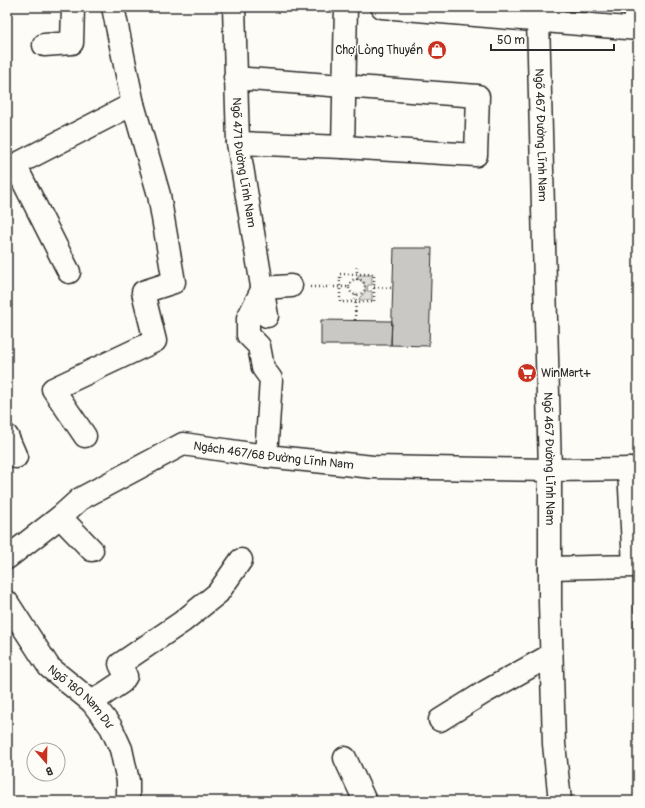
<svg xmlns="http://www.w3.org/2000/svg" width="645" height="808" font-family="Pangolin,sans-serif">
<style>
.green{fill:#dfdeda;stroke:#858482}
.water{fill:#b5b4b1;stroke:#7e7d7b}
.building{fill:#c9c8c4;stroke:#2b2b2b}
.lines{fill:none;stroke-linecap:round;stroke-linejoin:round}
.minor-casing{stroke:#2b2b2b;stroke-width:25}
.major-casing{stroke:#2b2b2b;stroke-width:25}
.path{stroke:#2b2b2b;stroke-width:2.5;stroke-dasharray:1 3;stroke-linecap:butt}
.minor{stroke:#fdfcf7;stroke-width:22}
.major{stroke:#fdfcf7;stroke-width:22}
.labels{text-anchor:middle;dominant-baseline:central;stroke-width:3;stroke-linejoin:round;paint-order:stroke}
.poi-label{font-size:12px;fill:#2b2b2b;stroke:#fdfcf7;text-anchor:end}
.street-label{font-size:12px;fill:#2b2b2b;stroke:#fdfcf7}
</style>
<rect width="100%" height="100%" fill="#fdfcf7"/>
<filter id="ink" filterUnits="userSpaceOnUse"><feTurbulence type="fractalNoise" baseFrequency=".025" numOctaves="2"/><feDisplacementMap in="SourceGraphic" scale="8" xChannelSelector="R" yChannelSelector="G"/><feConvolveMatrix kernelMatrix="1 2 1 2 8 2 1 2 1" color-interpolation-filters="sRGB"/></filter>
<g filter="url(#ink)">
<path class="green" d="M358,275H372V285H368L367,291H372V300H359L360,297C368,292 367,283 358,279Z"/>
<path class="water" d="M633,571H638V651L633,650Z"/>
<path class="building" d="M394,248H432L429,346L391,345Z
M321,320L392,321L391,345H321Z"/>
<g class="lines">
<g class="minor-casing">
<g id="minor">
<path id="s1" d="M234,7L238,143L267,316"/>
<path id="s2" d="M538,20L550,470V603L554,744L560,801"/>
<path d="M636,28V7"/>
<path d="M44,45L72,43L73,7"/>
<path d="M235,78L478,96L476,155L343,147L238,143"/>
<path d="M343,147L346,7"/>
<path d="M15,165L69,272"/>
<path d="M7,168L15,165L133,104"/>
<path d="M7,436L16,457"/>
<path d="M85,436L53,389L155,341L143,292L174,282L159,195L133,104L113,7"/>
<path d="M266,456L271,379L263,368L259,346L248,335V318L263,288L291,286"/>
<path d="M60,517L92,550"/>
<path id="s3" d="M7,558L60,517L80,499L183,444L266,456L373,467L550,470L638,469"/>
<path d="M550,568L634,566L629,469"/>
<path id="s4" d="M7,602L49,667L92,702L111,727L121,749L128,781V801"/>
<path d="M92,702L122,682L126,676L120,664L182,622L218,593L241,560"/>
<path d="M440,720L485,692L551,655"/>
<path d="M345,758L365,801"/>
</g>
</g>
<g class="major-casing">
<path id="major" d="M382,7L638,29"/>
</g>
<path class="path" d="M340,274H374V302H340Z
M349 287a8 8 0 1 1 16 0a8 8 0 1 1-16 0Z
M357,280V265
M310,287H349
M374,287L393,288
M355,320L356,295"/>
<use href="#minor" class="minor"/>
<use href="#major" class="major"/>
</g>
</g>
<defs>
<g id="shop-disc" transform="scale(1)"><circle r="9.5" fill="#c8321e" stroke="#fdfcf7"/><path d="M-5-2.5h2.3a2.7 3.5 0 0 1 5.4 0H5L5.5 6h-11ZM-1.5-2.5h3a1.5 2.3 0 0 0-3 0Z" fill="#fff"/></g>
<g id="supermarket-disc" transform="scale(1)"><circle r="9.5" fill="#c8321e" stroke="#fdfcf7"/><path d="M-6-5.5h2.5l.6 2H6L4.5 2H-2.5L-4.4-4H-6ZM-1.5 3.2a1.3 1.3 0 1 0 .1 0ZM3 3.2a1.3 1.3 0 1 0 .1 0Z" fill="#fff"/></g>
</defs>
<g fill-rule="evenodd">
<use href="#shop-disc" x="437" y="50"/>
<use href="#supermarket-disc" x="527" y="373"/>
</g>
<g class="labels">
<g class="poi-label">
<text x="423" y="50">Chợ Lòng Thuyền</text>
<text x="541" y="373" text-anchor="start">WinMart+</text>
</g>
<g class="street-label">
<text stroke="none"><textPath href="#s2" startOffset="115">Ngõ 467 Đường Lĩnh Nam</textPath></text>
<text stroke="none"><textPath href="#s1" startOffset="156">Ngõ 471 Đường Lĩnh Nam</textPath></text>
<text stroke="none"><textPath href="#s3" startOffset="302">Ngách 467/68 Đường Lĩnh Nam</textPath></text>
<text stroke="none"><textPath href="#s2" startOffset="439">Ngõ 467 Đường Lĩnh Nam</textPath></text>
<text stroke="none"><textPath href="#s4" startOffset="121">Ngõ 180 Nam Dư</textPath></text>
</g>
</g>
<rect width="645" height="808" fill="none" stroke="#fdfcf7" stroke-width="24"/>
<rect x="12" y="12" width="621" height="784" fill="none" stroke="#2b2b2b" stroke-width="1.5" filter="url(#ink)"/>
<g transform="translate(46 762) rotate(160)"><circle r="19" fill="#fdfcf7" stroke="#a9a8a5"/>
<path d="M0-3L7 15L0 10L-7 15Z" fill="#c8321e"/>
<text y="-6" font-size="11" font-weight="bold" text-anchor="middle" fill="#2b2b2b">B</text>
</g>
<path d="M491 44v6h123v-6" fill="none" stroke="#2b2b2b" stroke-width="2"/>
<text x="497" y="44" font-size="12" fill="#2b2b2b" stroke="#fdfcf7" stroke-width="3" paint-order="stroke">50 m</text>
</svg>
